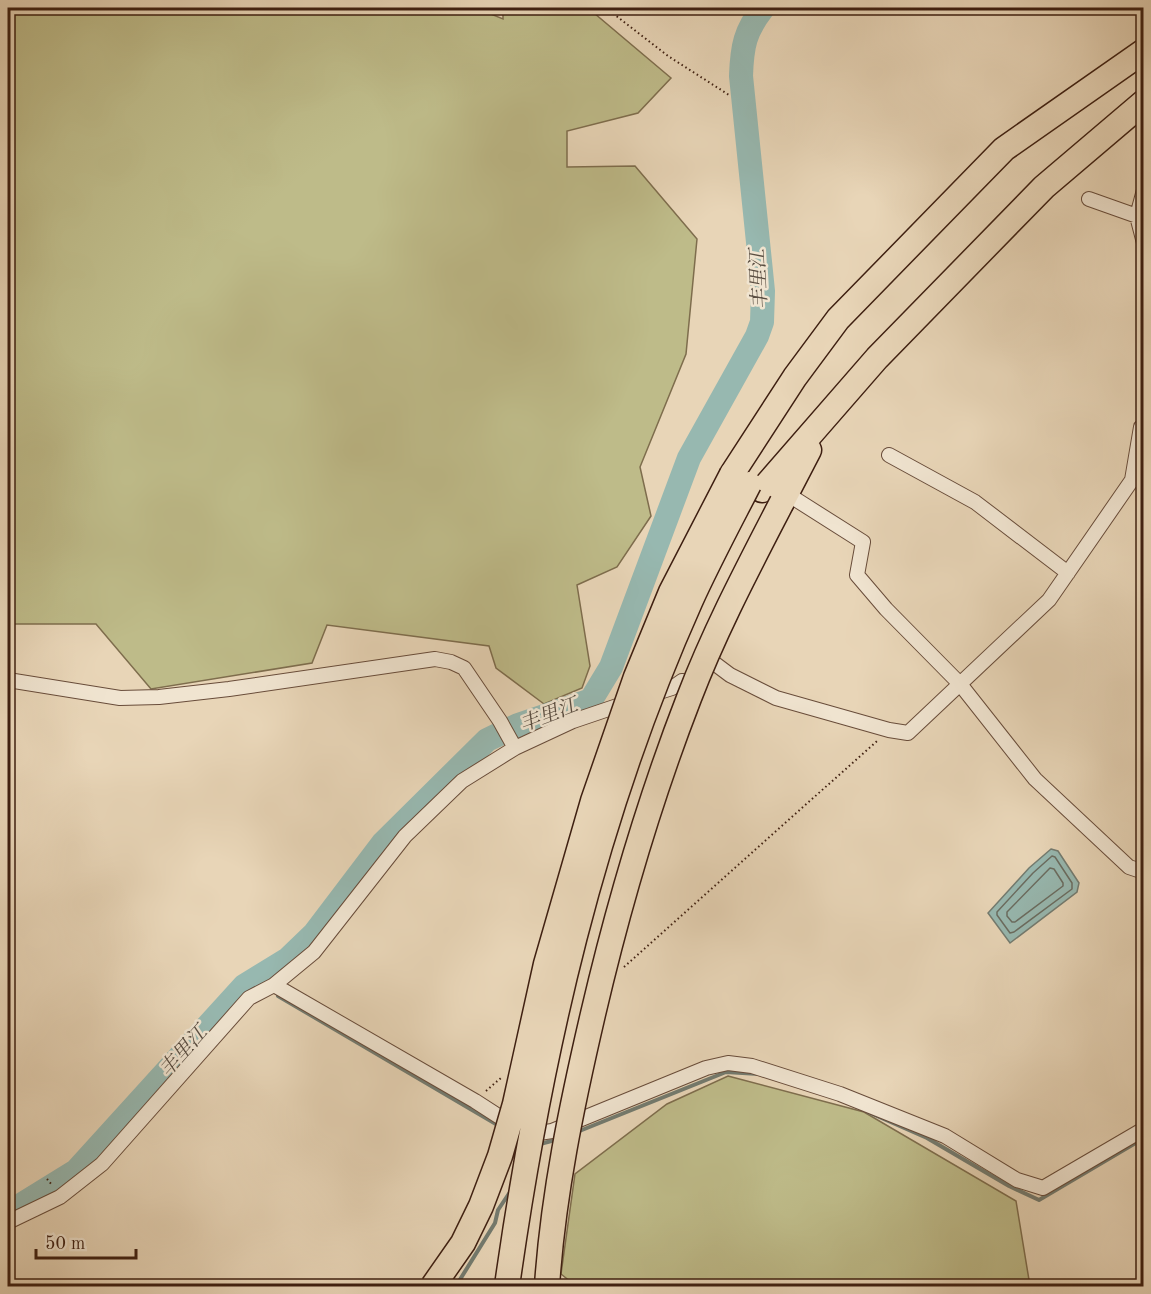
<svg xmlns="http://www.w3.org/2000/svg" width="1151" height="1294" font-family="'Old Standard TT','Noto Serif SC',serif">
<style>
.green{fill:#bebb89;stroke:#7e6d4d;stroke-width:1.5}
.water{fill:#97b8b0;stroke:#737b70;stroke-width:1.5}
.lines{fill:none;stroke-linecap:round;stroke-linejoin:round}
.shore{stroke:#6a6c60;stroke-width:1.5}
.stream{stroke:#737b70;stroke-width:4}
.river{stroke:#97b8b0;stroke-width:24}
.minor-casing{stroke:#684c3a;stroke-width:16}
.motorway-casing{stroke:#3e1f11;stroke-width:27}
.path{stroke:#3e1f11;stroke-width:2;stroke-dasharray:1.5 3;stroke-linecap:butt}
.minor{stroke:#f0e4d0;stroke-width:14}
.motorway{stroke:#e8d5b7;stroke-width:24}
.motorway-bridge-casing{stroke:#3e1f11;stroke-width:27;stroke-linecap:butt}
.motorway-bridge{stroke:#e8d5b7;stroke-width:24}
.labels{text-anchor:middle;dominant-baseline:central;stroke-width:5;stroke-linejoin:round;paint-order:stroke}
.water-label{font-size:20px;font-style:italic;fill:#594d41;stroke:#f0e4d0}
</style>
<rect width="100%" height="100%" fill="#e8d5b7"/>
<filter id="stains"><feTurbulence type="fractalNoise" baseFrequency=".00333" numOctaves="4"/><feColorMatrix values="0 0 0 0 .2 0 0 0 0 .09 0 0 0 0 .02 0 0 0 .5 -.17"/></filter>
<radialGradient id="worn" r=".72"><stop offset=".6" stop-color="#630" stop-opacity="0"/><stop offset="1" stop-color="#630" stop-opacity=".3"/></radialGradient>
<path class="green" d="M8,8H476L503,19V8H588L671,78L638,113L567,131V167L635,166L697,239L686,354L640,467L651,516L617,567L577,585L590,666L582,688L544,704L496,668L489,646L327,625L312,663L151,689L96,624H8Z
M728,1076L864,1112L1016,1201L1030,1286H576L561,1274L575,1174L667,1104Z"/>
<path class="water" d="M1051,849L1058,851L1079,883L1077,892L1010,943L988,913L1029,868Z"/>
<g class="lines">
<path class="shore" d="M1052,856L1055,857L1072,883V889L1014,932L1010,933L997,915V912L1033,873Z
M1050,868L1054,869L1063,883V886L1015,922H1012L1007,916V912Z"/>
<path class="stream" d="M252,981L255,982
M278,996L501,1127
M868,1112L927,1138L1009,1186L1039,1200L1144,1138
M577,1132L726,1072L759,1074
M540,1144L559,1139
M456,1286L495,1223L498,1210L512,1189"/>
<path class="river" d="M8,1213L76,1171L244,986L288,959L314,934L383,843L487,740L518,725L591,700L611,667L689,458L757,336L762,322L763,291L741,76C742,46 745,31 763,8"/>
<g class="minor-casing">
<path id="minor" d="M1144,190L1137,216L1144,243
M1089,199L1137,216
M889,455L975,502L1068,573
M792,497L863,542L857,575L886,609L960,684L1035,779L1129,867L1144,872
M706,657L730,675L776,698L889,730L908,733L1049,600L1132,480L1141,427L1144,425
M8,680L120,698L159,697L229,689L435,659L451,662L464,668L500,721L515,748
M650,695L672,688L682,681
M274,985L475,1101L523,1132L539,1133L552,1131L706,1068L728,1063L752,1066L840,1094L945,1136L1017,1180L1043,1188L1144,1129
M8,1222L60,1197L102,1164L249,998L274,985L314,952L405,836L462,781L515,748L573,721L629,702"/>
</g>
<g class="motorway-casing">
<path id="motorway" d="M732,474L795,377L838,319L1004,149L1144,51
M762,490L877,358L1044,187L1144,102
M782,502L809,450"/>
</g>
<path class="path" d="M606,8L668,56L729,95
M624,967L877,741
M486,1091L502,1077
M47,1179L52,1185"/>
<use href="#minor" class="minor"/>
<use href="#motorway" class="motorway"/>
<g class="motorway-bridge-casing">
<path id="motorway-bridge" d="M433,1286L463,1243L481,1206L500,1156L515,1104L546,964L593,801L636,677L671,592L732,474
M507,1286C540,1052 593,819 690,602C708,562 729,523 749,484
M547,1286C553,1195 572,1104 593,1014C618,907 649,801 689,698C715,630 749,566 782,502"/>
</g>
<use href="#motorway-bridge" class="motorway-bridge"/>
</g>
<g class="labels">
<g class="water-label">
<text transform="translate(760 279) rotate(-93)">丰里江</text>
<text transform="translate(549 716) rotate(-21)">丰里江</text>
<text transform="translate(184 1052) rotate(-48)">丰里江</text>
</g>
</g>
<rect width="1151" height="1294" fill="none" stroke="#e8d5b7" stroke-width="30"/>
<rect x="9" y="9" width="1133" height="1276" fill="none" stroke="#3e1f11" stroke-width="3"/>
<rect x="15" y="15" width="1121" height="1264" fill="none" stroke="#3e1f11" stroke-width="1.5"/>
<path d="M36 1249v9h100v-9" fill="none" stroke="#3e1f11" stroke-width="3"/>
<text x="45" y="1249" font-size="18" fill="#3e1f11" stroke="#f0e4d0" stroke-width="4.5" paint-order="stroke">50 m</text>
<rect width="100%" height="100%" filter="url(#stains)"/>
<rect width="100%" height="100%" fill="url(#worn)"/>
</svg>
